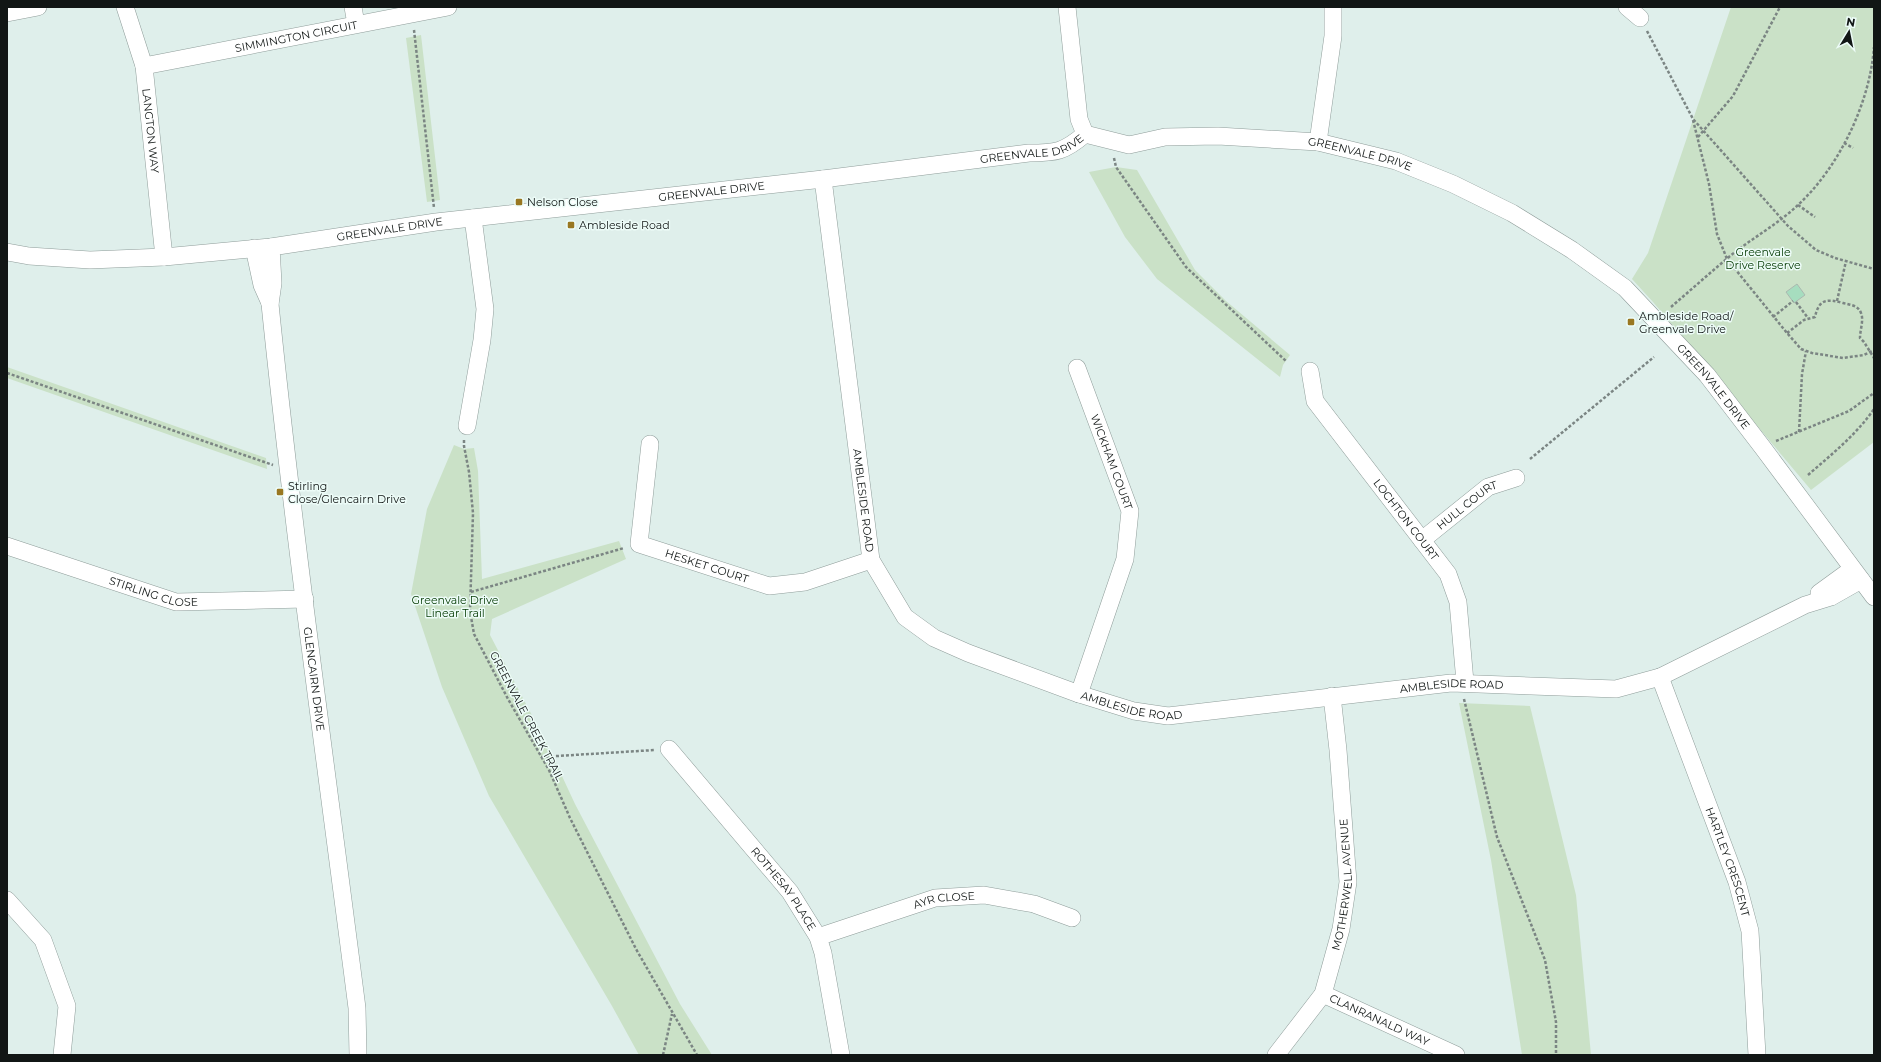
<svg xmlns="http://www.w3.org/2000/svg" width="1881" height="1062" font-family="Montserrat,sans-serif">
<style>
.green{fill:#cae1c7}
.building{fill:#a6ddbf;stroke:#abb8b0}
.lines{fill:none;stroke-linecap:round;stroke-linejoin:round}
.minor-casing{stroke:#8f9d9a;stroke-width:18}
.path{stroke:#7b8583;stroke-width:2.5;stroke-dasharray:3 2;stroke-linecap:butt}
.minor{stroke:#fff;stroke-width:17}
.poi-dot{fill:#997721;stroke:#edfcf8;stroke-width:1.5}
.labels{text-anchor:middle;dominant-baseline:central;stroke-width:3;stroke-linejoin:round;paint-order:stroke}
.street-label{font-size:11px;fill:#111615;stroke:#edfcf8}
.poi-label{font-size:11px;fill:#111615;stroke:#edfcf8;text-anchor:start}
.park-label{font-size:11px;fill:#033900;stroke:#edfcf8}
</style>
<rect width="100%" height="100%" fill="#dfefeb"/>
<path class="green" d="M1731,7H1874V442L1811,490L1653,302L1632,279L1648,253Z
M421,35L440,200L427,202L406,38Z
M1116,167L1137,170L1195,270L1226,301L1290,355L1283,365L1280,377L1157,279L1125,237L1089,172Z
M7,367L266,458L267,469L7,378Z
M454,445L464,449L474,448L478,471L482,579L619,541L626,559L492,619L490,635L548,746L575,804L680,1004L712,1055H639L612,1006L489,796L442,687L411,594L427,509Z
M1459,703L1530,706L1576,895L1591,1055H1522L1491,860Z"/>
<path class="building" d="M1797,284L1805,295L1794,303L1786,292Z"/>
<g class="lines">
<g class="minor-casing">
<g id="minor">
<path id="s1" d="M125,7L144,66L164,257"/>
<path d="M353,7L356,24"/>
<path d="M1067,7L1079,119L1085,134"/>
<path d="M1627,7L1640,18"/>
<path d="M7,13L38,7"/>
<path id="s2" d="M144,66L448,7"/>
<path id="s3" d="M1085,134L1129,145L1165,137L1218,136L1318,142L1396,161L1453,184L1512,213L1572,250L1625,288L1707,375L1763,448L1874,597"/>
<path d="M1318,142L1333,36V7"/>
<path id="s4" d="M823,179L871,560L905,617L934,638L968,653L1079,694L1134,711L1168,716L1451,683L1616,689L1660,677L1805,605L1831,597L1861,580"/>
<path id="s5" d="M271,247L273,283L270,304C294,539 327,773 357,1008L358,1055"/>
<path d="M254,248L262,285L270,303"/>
<path id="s6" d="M7,252L29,256L90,260L164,257L271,247L436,222L823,179L1029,153C1056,153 1064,152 1085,134"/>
<path id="s7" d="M1077,368L1130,511L1125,559L1079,694"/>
<path id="s8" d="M1310,371L1315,401L1448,574L1458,602L1465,682"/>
<path d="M467,426L482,340L485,309L473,218"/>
<path id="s9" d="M650,444L639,544L769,586L805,582L871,560"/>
<path id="s10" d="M1422,540L1488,487L1516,478"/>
<path id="s11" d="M7,546L176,602L305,599"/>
<path d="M1819,593L1852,569"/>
<path id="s12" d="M1660,677L1737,882L1750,931L1757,1055"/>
<path id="s13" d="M669,749L790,892L818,937L823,953L841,1055"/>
<path d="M7,900L43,940L67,1006L62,1055"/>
<path id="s14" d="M818,937L935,898L984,895L1034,904L1072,918"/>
<path id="s15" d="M1323,994L1456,1055"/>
<path id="s16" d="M1276,1055L1323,994L1341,929L1348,882L1338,750L1332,696"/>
</g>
</g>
<path class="path" d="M414,30L434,208
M1647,31L1693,119L1788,226L1816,250L1835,258L1874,269
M1693,120L1709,184L1717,234L1727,259L1787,333L1801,349L1812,353L1843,358L1864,355L1874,350
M1698,137L1733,96L1780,7
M1844,143L1853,148
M1114,158L1116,167L1186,267L1287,362
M1798,205L1815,217
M1837,301L1846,261
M1796,302L1808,318
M1671,307C1692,289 1713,270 1735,252C1756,236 1779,223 1798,205C1839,167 1870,103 1874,47
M1773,317L1793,301
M1787,333L1804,320L1815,317C1819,298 1828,299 1843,303C1850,305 1858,305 1861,313C1864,320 1860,330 1860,338L1864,342L1874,358
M7,373L273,465
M1799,432L1802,374L1806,351
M464,440V446L469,472L473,513L470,611L474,634L508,699L549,770L570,818L636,949L697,1055
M1776,441L1849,411L1874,393
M1530,459L1654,357
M1808,475C1832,454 1856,435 1874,409
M471,592L624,548
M1464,699L1497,837L1545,960L1556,1022V1055
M541,757L655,750
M663,1055L672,1014"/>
<use href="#minor" class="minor"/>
</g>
<g class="poi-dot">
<rect x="515" y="198" width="8" height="8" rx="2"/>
<rect x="567" y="221" width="8" height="8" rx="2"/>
<rect x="1627" y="318" width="8" height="8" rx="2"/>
<rect x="276" y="488" width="8" height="8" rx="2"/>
</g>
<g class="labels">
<g class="street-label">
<text stroke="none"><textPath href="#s2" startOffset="155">SIMMINGTON CIRCUIT</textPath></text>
<text stroke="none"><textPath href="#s1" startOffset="127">LANGTON WAY</textPath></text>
<text stroke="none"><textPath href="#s6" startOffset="1033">GREENVALE DRIVE</textPath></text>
<text stroke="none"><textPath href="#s3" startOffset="279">GREENVALE DRIVE</textPath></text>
<text stroke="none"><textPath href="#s6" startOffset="709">GREENVALE DRIVE</textPath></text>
<text stroke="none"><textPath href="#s6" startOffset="385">GREENVALE DRIVE</textPath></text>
<text stroke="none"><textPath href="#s3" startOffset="711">GREENVALE DRIVE</textPath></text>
<text stroke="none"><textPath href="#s7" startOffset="100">WICKHAM COURT</textPath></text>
<text stroke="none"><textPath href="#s4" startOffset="324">AMBLESIDE ROAD</textPath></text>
<text stroke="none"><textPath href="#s10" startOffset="57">HULL COURT</textPath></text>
<text stroke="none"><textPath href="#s8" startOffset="180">LOCHTON COURT</textPath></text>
<text stroke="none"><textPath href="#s9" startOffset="172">HESKET COURT</textPath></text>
<text stroke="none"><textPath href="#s11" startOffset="154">STIRLING CLOSE</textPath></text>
<text stroke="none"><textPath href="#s5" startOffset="435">GLENCAIRN DRIVE</textPath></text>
<text stroke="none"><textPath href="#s4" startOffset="1019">AMBLESIDE ROAD</textPath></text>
<text stroke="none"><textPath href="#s4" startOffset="696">AMBLESIDE ROAD</textPath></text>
<text transform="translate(527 716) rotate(62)">GREENVALE CREEK TRAIL</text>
<text stroke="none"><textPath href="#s12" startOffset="197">HARTLEY CRESCENT</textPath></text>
<text stroke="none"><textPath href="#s16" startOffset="189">MOTHERWELL AVENUE</textPath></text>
<text stroke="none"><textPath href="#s13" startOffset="181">ROTHESAY PLACE</textPath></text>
<text stroke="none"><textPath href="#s14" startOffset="132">AYR CLOSE</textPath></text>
<text stroke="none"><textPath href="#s15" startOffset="62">CLANRANALD WAY</textPath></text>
</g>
<g class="poi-label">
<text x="527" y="202">Nelson Close</text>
<text x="579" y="225">Ambleside Road</text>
<text x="1639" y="316">Ambleside Road/<tspan x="1639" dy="13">Greenvale Drive</tspan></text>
<text x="288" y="486">Stirling<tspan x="288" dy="13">Close/Glencairn Drive</tspan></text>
</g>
<g class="park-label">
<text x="1763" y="252">Greenvale<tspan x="1763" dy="13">Drive Reserve</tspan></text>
<text x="455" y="600">Greenvale Drive<tspan x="455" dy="13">Linear Trail</tspan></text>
</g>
</g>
<rect width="1881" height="1062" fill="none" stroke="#111615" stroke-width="16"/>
<g transform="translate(1849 32) rotate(10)" stroke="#edfcf8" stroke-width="3" paint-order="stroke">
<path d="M0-3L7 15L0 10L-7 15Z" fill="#111615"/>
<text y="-6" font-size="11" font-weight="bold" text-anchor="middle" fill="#111615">N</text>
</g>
</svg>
